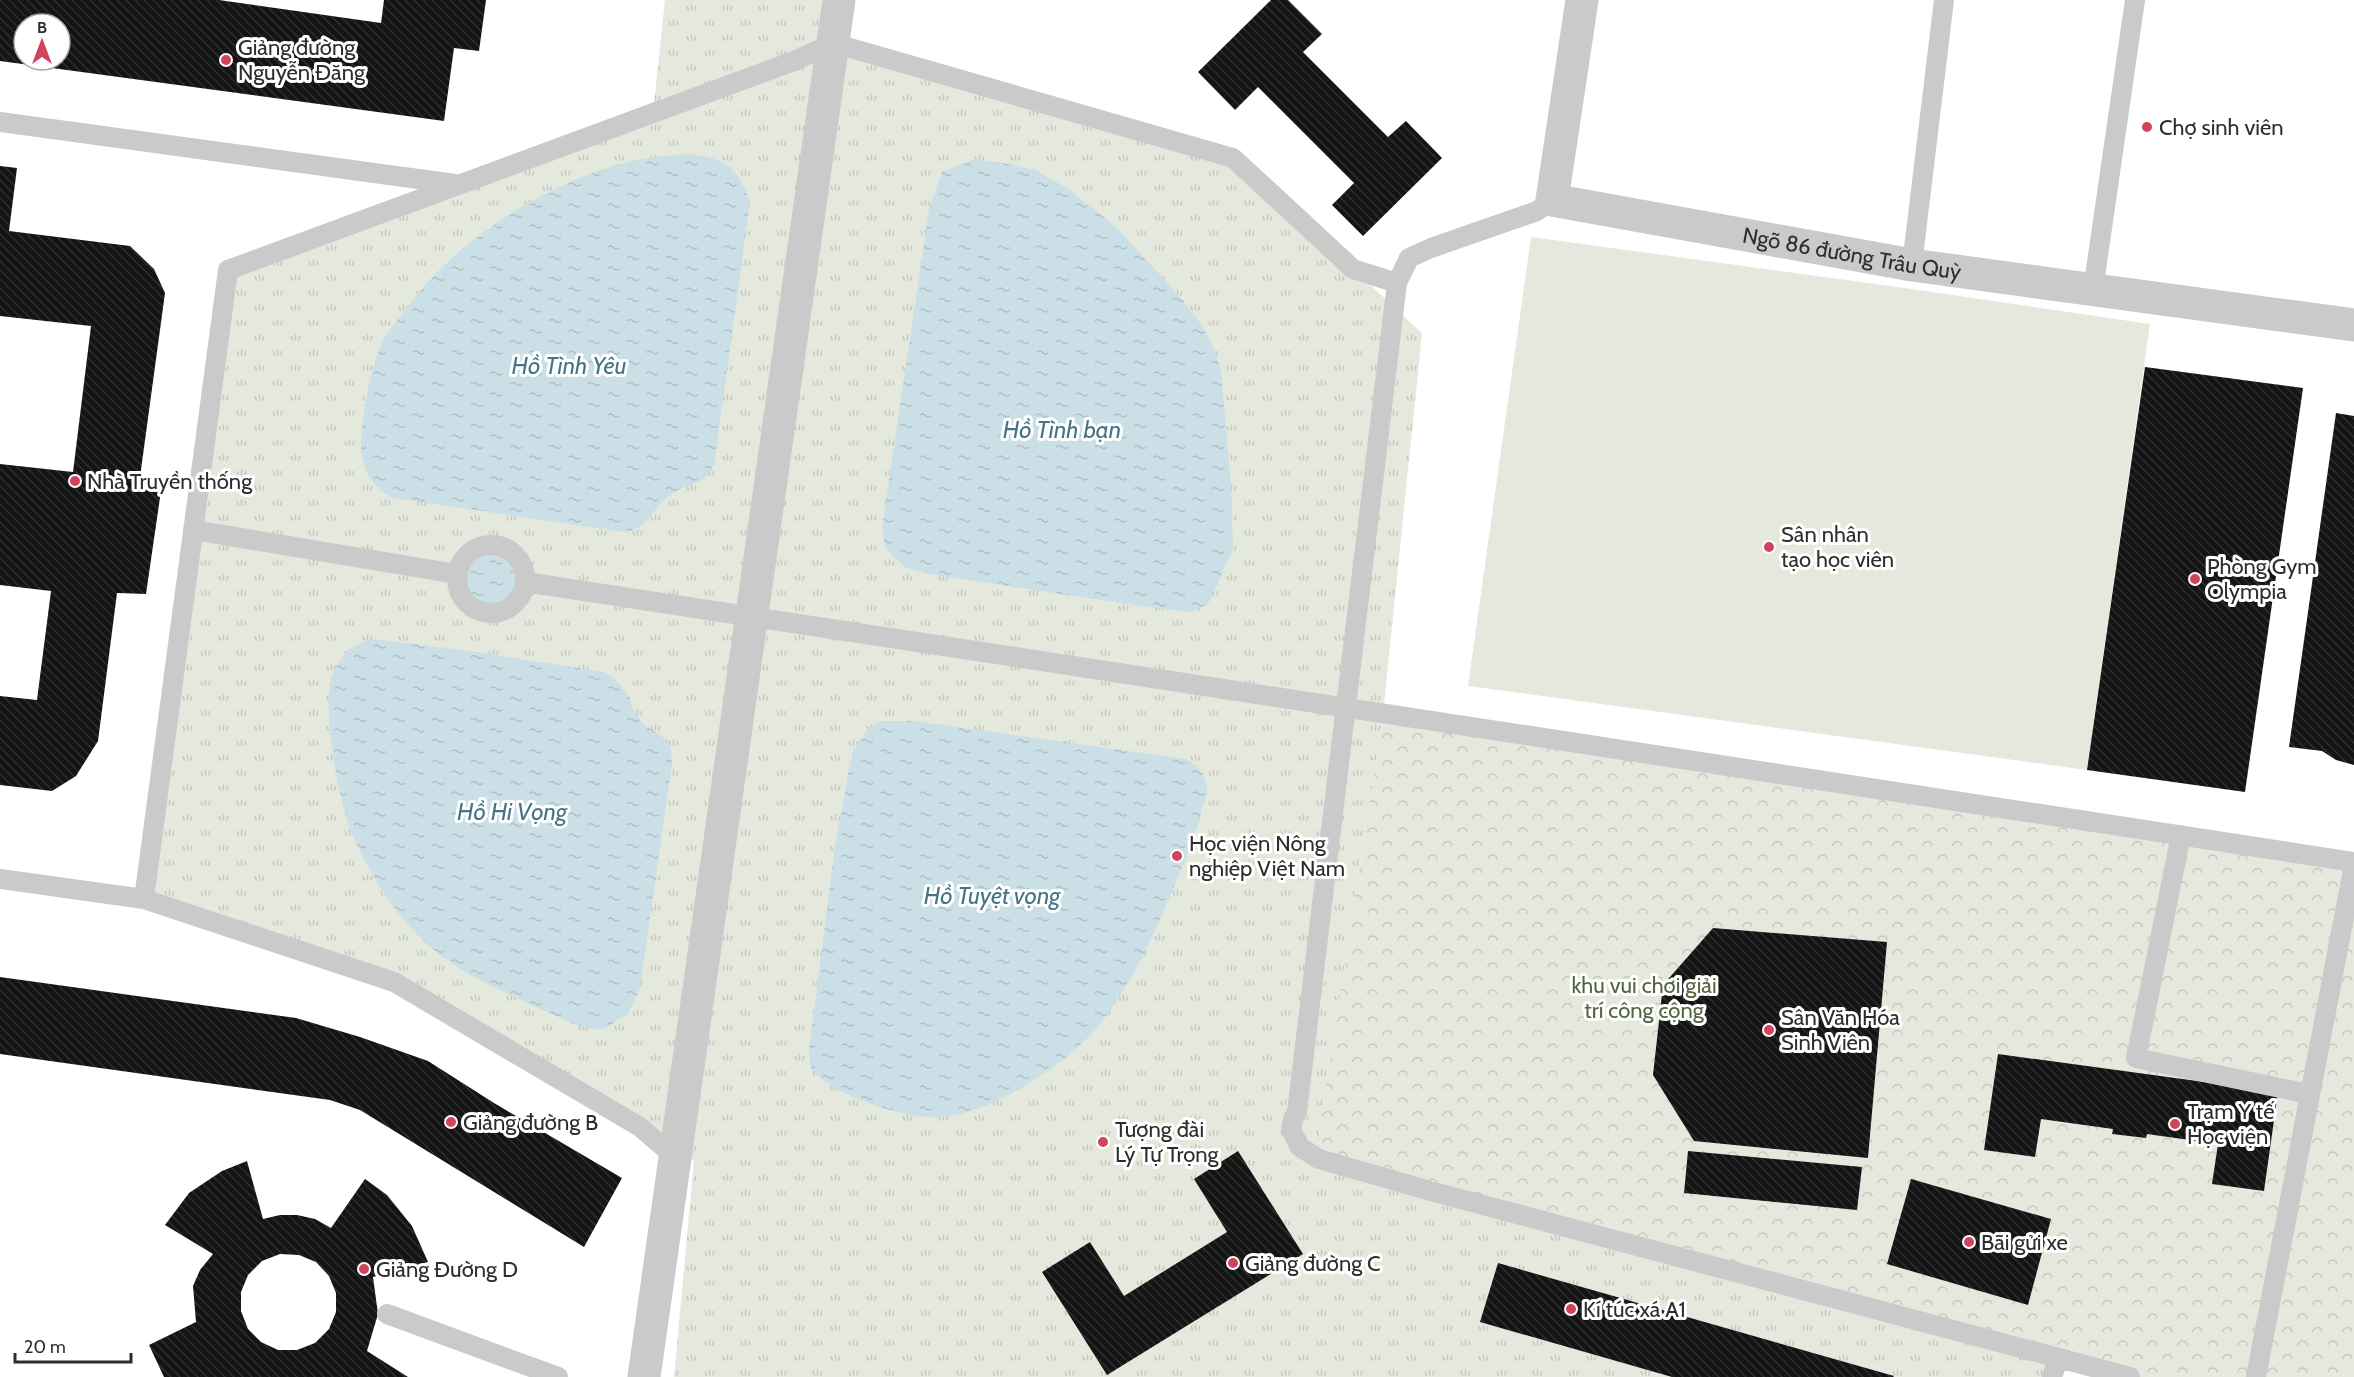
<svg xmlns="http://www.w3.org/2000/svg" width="2354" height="1377" font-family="Cabin,sans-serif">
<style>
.grass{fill:url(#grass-tufts)}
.park{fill:url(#park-crowns)}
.pitch{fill:#e5e9dd}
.water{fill:url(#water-ripples)}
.building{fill:url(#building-back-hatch);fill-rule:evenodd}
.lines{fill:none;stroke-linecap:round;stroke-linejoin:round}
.lane{stroke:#cacaca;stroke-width:20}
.street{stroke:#cacaca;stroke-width:33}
.poi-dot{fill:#d1435d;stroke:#fff;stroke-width:2}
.labels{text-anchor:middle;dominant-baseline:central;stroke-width:6;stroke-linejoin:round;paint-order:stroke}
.poi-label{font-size:22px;fill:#2d2d2d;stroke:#fff;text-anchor:start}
.street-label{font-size:22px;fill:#2d2d2d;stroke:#fff}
.park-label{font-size:22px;fill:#556440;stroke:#fff}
.water-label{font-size:24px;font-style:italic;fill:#457486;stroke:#fff}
</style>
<defs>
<pattern id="grass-tufts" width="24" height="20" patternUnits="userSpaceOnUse" patternTransform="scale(1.5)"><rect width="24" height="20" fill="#e5e9dd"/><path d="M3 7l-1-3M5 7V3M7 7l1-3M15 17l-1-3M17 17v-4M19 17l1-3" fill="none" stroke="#c5c8be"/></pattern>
<pattern id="park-crowns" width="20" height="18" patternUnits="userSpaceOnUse" patternTransform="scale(1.5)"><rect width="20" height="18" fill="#e5e9dd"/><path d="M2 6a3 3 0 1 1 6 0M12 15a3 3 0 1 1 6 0" fill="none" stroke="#c5c8be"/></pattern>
<pattern id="water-ripples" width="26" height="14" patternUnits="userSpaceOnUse" patternTransform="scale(1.5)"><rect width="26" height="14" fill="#cbdfe7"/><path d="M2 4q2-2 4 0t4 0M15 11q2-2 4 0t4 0" fill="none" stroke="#afc0c6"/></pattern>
<pattern id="building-back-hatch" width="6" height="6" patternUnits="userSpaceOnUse" patternTransform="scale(1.5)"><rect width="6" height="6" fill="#141414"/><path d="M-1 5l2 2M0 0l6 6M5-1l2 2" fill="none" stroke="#2e2e2e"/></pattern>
</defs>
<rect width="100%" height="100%" fill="#fff"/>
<path class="grass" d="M665,0H840L835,42L1233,158L1422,333L1383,714L1319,1136L2055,1357L2049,1377H674L694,1161L394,982L144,899L228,270L653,113Z"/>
<path class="park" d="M1383,714L2354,862V1377H2129L1328,1154L1319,1136L1320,1125Z"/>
<path class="pitch" d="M1531,237L1905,288L2150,324L2087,770L1468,686Z"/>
<path class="water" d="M686,154C722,156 740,167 750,203L714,465C703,488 687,482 670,495C652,508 648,530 624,532L393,498C366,487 358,456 362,429C365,402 370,371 381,345C386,332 398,320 407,308C458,237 552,179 636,160C653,157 670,156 686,154Z
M974,159L1016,165L1038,172L1069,189L1117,228L1183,300L1203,327L1212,344L1221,370L1231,484L1233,549L1208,604L1191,612L1147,607L928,574L905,567L885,548L882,528L929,209L942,172Z
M462 580a29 29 0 1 1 58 0a29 29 0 1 1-58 0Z
M374,639L470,651L604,672L615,679L629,696L634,711L643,724L667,740L671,749L672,763L640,988C636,996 633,1006 628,1013C626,1016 621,1018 617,1020C614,1023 609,1027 606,1028C588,1034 558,1016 541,1009C495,988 445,967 411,928C387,902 367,868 353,836C339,805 321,707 332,676C340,655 353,643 374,639Z
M880,721H914L1186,759C1197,765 1208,776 1207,791C1207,797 1204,803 1202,809C1195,838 1183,866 1171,894C1152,939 1131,985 1100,1024C1070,1063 988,1116 938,1117C913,1118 887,1110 863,1101C849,1096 818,1082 811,1067C809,1062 810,1055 809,1049L836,839L850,763L854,749L869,728Z"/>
<path class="building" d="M0,0H219L381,23L384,0H486L479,51L454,48L444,121L0,61ZM24,24H60V60H24Z
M1271,0H1288L1322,34L1303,52L1388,137L1406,121L1442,158L1363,236L1332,205L1354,183L1258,87L1235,110L1198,72Z
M0,166L17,168L9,231L130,246L154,269L165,293L140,477L162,484L146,594L117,593L98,741L76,776L52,791L0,785V696L37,700L51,591L0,585V464L73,472L91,326L0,316Z
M2145,367L2303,388L2245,792L2087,770Z
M2336,413L2354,416V765L2336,760L2322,751L2289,747Z
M1713,928L1887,942L1868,1158L1694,1141L1653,1075L1663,985Z
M0,977L296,1018L360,1037L428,1061L494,1103L622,1178L584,1247L360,1110L330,1100L0,1054Z
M1998,1054L2278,1092L2264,1191L2212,1184L2218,1144L2147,1134L2146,1138L2112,1134L2113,1129L2041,1119L2035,1157L1984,1150Z
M1238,1151L1303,1254L1107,1375L1042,1272L1090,1242L1124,1296L1227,1232L1194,1179Z
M1688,1151L1862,1167L1857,1210L1684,1193Z
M247,1161L263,1219L280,1215H297L315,1219L331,1228L365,1179L387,1195L412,1226L428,1262L373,1277L378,1314L367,1351L408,1377H164L149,1345L196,1322L193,1286L200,1270L213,1254L165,1225L189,1193L222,1171ZM280,1254L299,1255L316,1262L329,1276L336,1293V1312L329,1329L315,1343L297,1350H278L261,1342L248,1329L241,1311V1292L248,1275L262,1261Z
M1911,1179L2051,1219L2028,1305L1887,1264Z
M1498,1263L1894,1376L1893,1377H1672L1480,1322Z"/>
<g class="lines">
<path class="lane" d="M0,122L455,184
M1552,200L1537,211L1431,248L1409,258L1397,283L1297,1112L1293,1119L1291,1130L1300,1147L1319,1159L1434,1192L2130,1377
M1912,265L1944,0
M2093,290L2135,0
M193,530L457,574
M457 579a34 34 0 1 1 68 0a34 34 0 1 1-68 0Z
M525,582L2354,862
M2181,835L2136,1058L2309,1094
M0,879L144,899L394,982L640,1127L675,1157
M144,899L228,270L794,61L833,43L1233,158L1353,269L1397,283
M387,1314L558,1377
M2052,1377L2058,1359
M2256,1377L2354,865"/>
<g class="street">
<path id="s1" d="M1582,0L1552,200L1912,265L2354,325"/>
<path d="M644,1377L839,0"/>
</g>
</g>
<g class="poi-dot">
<circle cx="226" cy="60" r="6"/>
<circle cx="2147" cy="127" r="6"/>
<circle cx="75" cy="481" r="6"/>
<circle cx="1769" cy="547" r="6"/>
<circle cx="2195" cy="579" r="6"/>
<circle cx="1177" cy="856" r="6"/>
<circle cx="1769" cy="1030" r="6"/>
<circle cx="451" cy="1122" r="6"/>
<circle cx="2175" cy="1124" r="6"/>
<circle cx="1103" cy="1142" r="6"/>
<circle cx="1969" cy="1242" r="6"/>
<circle cx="1233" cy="1263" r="6"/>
<circle cx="364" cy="1269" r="6"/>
<circle cx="1571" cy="1309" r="6"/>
</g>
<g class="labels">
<g class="poi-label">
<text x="238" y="47">Giảng đường<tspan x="238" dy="25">Nguyễn Đăng</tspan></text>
<text x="2159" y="127">Chợ sinh viên</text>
<text x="87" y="481">Nhà Truyền thống</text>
<text x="1781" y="534">Sân nhân<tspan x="1781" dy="25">tạo học viên</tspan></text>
<text x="2207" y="566">Phòng Gym<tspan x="2207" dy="25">Olympia</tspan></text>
<text x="1189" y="843">Học viện Nông<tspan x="1189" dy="25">nghiệp Việt Nam</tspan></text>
<text x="1781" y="1017">Sân Văn Hóa<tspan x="1781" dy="25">Sinh Viên</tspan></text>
<text x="2187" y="1111">Trạm Y tế<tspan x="2187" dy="25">Học viện</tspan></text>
<text x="463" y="1122">Giảng đường B</text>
<text x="1115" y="1129">Tượng đài<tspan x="1115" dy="25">Lý Tự Trọng</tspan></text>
<text x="1981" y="1242">Bãi gửi xe</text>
<text x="1245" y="1263">Giảng đường C</text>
<text x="376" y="1269">Giảng Đường D</text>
<text x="1583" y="1309">Kí túc xá A1</text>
</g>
<g class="street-label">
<text stroke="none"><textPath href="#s1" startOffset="507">Ngõ 86 đường Trâu Quỳ</textPath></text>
</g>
<g class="park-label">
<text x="1644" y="985">khu vui chơi giải<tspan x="1644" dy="25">trí công cộng</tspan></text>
</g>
<g class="water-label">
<text x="569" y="365">Hồ Tình Yêu</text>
<text x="1062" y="429">Hồ Tình bạn</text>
<text x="512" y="811">Hồ Hi Vọng</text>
<text x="992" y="895">Hồ Tuyệt vọng</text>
</g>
</g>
<g transform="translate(42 42)"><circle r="28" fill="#ffffff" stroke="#ababab" stroke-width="1.5"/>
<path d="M0-4.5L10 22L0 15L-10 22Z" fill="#d1435d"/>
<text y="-9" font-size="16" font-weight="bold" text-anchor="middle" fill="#2d2d2d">B</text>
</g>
<path d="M15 1353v9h116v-9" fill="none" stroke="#2d2d2d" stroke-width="3"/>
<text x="24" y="1353" font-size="18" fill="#2d2d2d" stroke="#ffffff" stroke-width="4.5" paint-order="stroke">20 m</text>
</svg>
